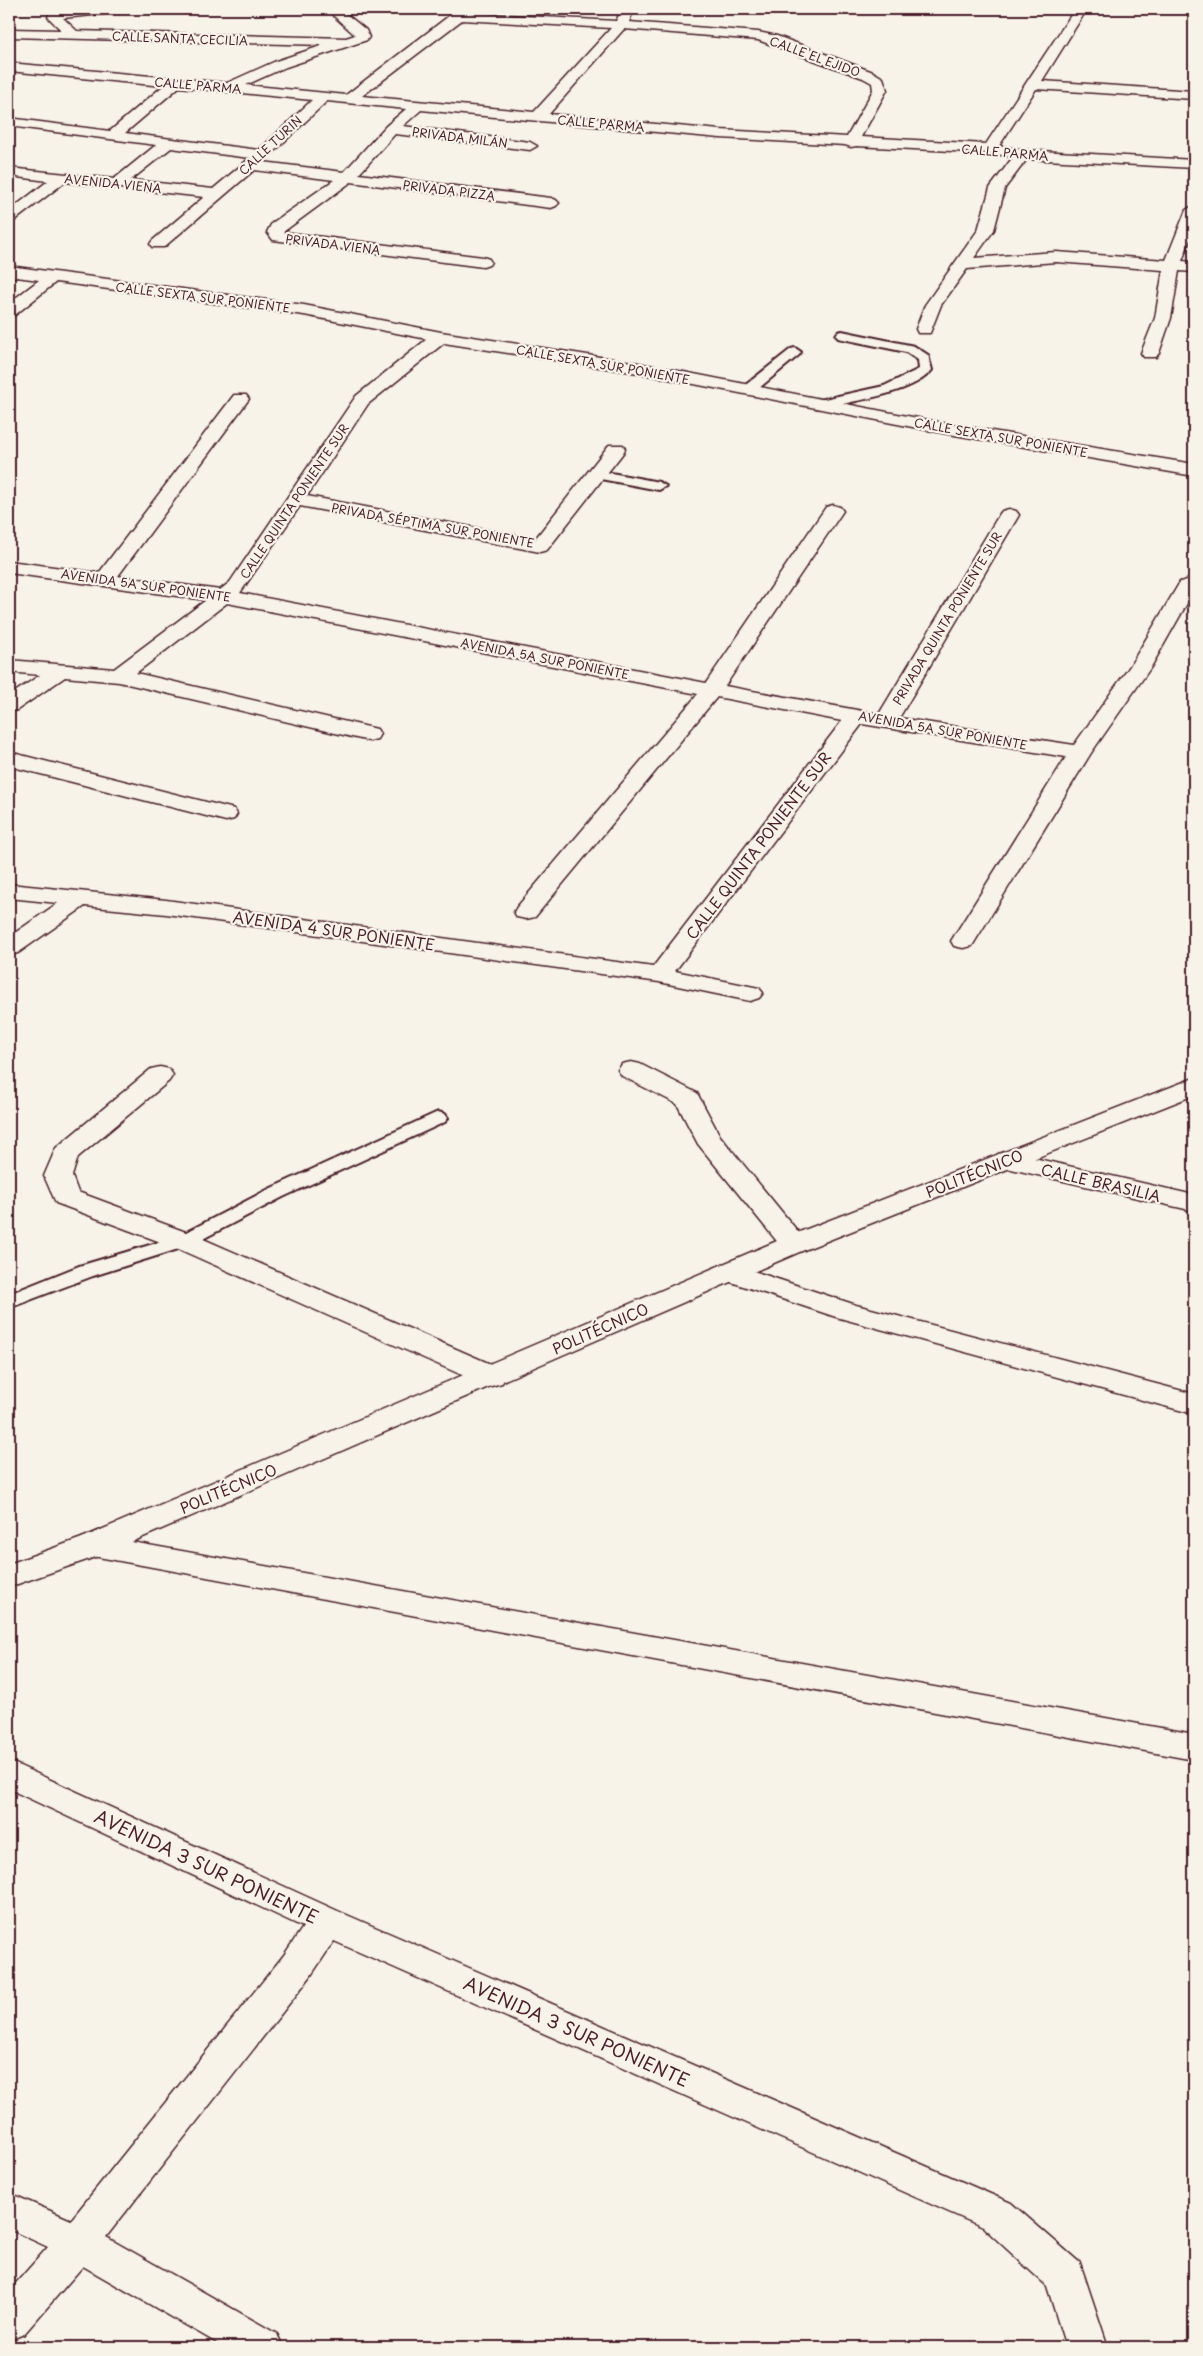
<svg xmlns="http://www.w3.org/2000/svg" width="1203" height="2356" font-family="'Playpen Sans',sans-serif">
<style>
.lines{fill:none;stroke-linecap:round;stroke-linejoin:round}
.lane-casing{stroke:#4a1f2b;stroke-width:4}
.street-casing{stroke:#4a1f2b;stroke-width:3}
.secondary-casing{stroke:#4a1f2b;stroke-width:3}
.lane{fill:#f7f3e8;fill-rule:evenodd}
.street{fill:#f7f3e8;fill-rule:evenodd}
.secondary{fill:#f7f3e8;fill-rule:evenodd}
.labels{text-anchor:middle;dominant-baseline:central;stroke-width:4.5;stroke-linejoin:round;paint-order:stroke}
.far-street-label{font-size:12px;fill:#4a1f2b;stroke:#f7f3e8}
.street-label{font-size:15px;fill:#4a1f2b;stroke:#f7f3e8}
.near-street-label{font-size:18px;fill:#4a1f2b;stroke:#f7f3e8}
</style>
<rect width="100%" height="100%" fill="#f7f3e8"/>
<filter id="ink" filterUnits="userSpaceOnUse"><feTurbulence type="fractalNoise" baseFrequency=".02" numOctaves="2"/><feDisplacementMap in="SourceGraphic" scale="10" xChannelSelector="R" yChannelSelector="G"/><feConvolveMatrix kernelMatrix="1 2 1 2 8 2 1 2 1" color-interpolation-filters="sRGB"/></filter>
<g filter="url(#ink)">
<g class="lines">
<g class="lane-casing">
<path id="lane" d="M842,331L914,346L928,355L932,370C913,394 849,402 820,408L815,407L814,404L815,401L884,386L919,369L918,360L906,352L838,338L836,335L838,332Z
M795,348L801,352L799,355L753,393H743L742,390L743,387L791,349Z
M595,470L659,482L666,486L659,490L590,477L588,474L590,471Z
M438,1112L445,1114L448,1118L445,1122L283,1197L191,1245L93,1276L9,1308V1294L79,1266L177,1237L269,1189Z"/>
</g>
<g class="street-casing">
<path id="street" d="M78,9H119L113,13L63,18L77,31L346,38L355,35L326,9H340L366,30L369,37L367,40L286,67L246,85L346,95L458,9H471L469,13L616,21L621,11L626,10L632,14L629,22L758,32L777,36L873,72L883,78L887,90L861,137L986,144L1075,9H1087L1042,81L1194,91V99L1036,89L999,146L1023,150L1194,160V168L1027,159L1005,188L994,230L974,258L1056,252L1166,260L1186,210L1194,205V229L1182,261L1194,262V272L1179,271L1171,318L1159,353L1156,357H1144L1141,353L1155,318L1163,270L1056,262L967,269L941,305L930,333H918L916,329L925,305L978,230L990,188L1013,157L990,153L856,146L851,147L845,145L720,138L421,110L403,126L530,142L537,146L530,150L395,134L359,174L551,198L556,200L559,203L556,206L551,208L351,182L283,232L483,257L489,259L491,262L489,265L483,267L273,240L267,232L272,223L334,180L254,170L164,247H152L150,244L152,241L204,197L65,182L14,221L9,223V211L48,181L9,176V168L114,179L156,145L9,126V118L110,131L163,86L9,71V63L227,83L276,61L324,45L9,37V29L61,30L48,17L50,12ZM462,20L611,28L534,112L362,96ZM624,29L758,40L863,78L872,83L873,90L847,137L720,130L549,114ZM179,87L312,100L259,150L125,133ZM327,101L406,109L386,126L344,172L263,162ZM171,148L250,158L213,189L131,180Z
M9,266L304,305L441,332L638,363L943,423L1194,464V476L943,433L638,373L444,343L368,404L307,496L535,539L609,445H623L625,449L623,453L547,550L540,552L300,506L240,593L706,683L826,507L833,505L840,507L843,511L725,686L879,714L999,515L1002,511L1009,509L1016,511L1019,515L899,718L1074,745L1130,666L1180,582L1194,578V591L1151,667L1091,753L972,946L963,948L954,946L951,941L1066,757L862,724L675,971L759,988L763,993L759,998L750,1001L659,982L166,914L85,906L18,953L9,955V937L58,903L9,898V884L166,900L653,967L842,721L717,697L535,917L526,919L517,917L514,912L517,907L698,694L227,603L136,673L377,729L380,734L377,739L369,741L119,682L65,677L17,710L9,711V696L40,675L9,672V660L114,669L206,600L9,573V561L99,573L234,395H246L249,399L118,576L220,590L230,582L356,396L427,339L304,315L56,282L15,315L9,316V303L39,280L9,276Z
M9,752L234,809L237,814L234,819L226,821L9,766Z
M631,1062L640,1064L697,1093L720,1136L808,1244L804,1250L794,1253L784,1250L698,1144L677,1104L622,1076L618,1070L622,1064Z
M160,1067L169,1069L173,1075L169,1081L78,1157L72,1176L78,1192L194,1235L502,1369L506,1376L502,1383L491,1386L480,1383L174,1247L56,1203L44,1176L56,1148L151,1069Z
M1008,1152L1194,1195V1211L998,1166L994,1160L998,1154Z
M729,1263L856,1305L1194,1394V1414L836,1317L719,1278L715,1272L719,1266Z
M93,1535L1194,1734V1760L82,1554L77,1546L82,1538Z
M9,1761L340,1912L1011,2203L1080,2263L1108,2347H1066L1047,2286L983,2227L334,1941L310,1977L106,2237L277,2334L283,2347H224L83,2266L24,2334L9,2340V2291L48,2247L9,2229V2193L71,2220L284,1955L303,1927L9,1789Z"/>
</g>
<g class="secondary-casing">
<path id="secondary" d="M1194,1078V1095L804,1250L104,1554L9,1587V1564L82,1538L784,1238Z"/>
</g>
<use href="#lane" class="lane"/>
<use href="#street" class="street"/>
<use href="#secondary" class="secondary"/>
</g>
</g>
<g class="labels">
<g class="far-street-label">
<text transform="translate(180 38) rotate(2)">CALLE SANTA CECILIA</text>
<text transform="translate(815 56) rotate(20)">CALLE EL EJIDO</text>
<text transform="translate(198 85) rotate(5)">CALLE PARMA</text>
<text transform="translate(601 123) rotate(5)">CALLE PARMA</text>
<text transform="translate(460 137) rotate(7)">PRIVADA MILÁN</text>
<text transform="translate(270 145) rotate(-43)">CALLE TURIN</text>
<text transform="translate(1005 152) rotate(5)">CALLE PARMA</text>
<text transform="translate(113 183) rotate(6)">AVENIDA VIENA</text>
<text transform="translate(449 190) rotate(7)">PRIVADA PIZZA</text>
<text transform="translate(333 244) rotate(7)">PRIVADA VIENA</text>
<text transform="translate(203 297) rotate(7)">CALLE SEXTA SUR PONIENTE</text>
<text transform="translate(603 364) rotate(10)">CALLE SEXTA SUR PONIENTE</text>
<text transform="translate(1001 437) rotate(10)">CALLE SEXTA SUR PONIENTE</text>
<text transform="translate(294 501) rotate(-56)">CALLE QUINTA PONIENTE SUR</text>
<text transform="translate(433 525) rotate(10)">PRIVADA SÉPTIMA SUR PONIENTE</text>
<text transform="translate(146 585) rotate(8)">AVENIDA 5A SUR PONIENTE</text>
<text transform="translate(947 618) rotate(-59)">PRIVADA QUINTA PONIENTE SUR</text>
<text transform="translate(545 658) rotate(11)">AVENIDA 5A SUR PONIENTE</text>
<text transform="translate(943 730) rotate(10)">AVENIDA 5A SUR PONIENTE</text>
</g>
<g class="street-label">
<text transform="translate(758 845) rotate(-53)">CALLE QUINTA PONIENTE SUR</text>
<text transform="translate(334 930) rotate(8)">AVENIDA 4 SUR PONIENTE</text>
<text transform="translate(974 1173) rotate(-22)">POLITÉCNICO</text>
<text transform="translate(1101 1182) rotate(13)">CALLE BRASILIA</text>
<text transform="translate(600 1328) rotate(-24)">POLITÉCNICO</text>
<text transform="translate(228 1488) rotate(-23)">POLITÉCNICO</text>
</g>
<g class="near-street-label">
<text transform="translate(207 1866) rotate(25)">AVENIDA 3 SUR PONIENTE</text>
<text transform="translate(577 2031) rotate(24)">AVENIDA 3 SUR PONIENTE</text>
</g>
</g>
<rect width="1203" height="2356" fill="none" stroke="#f7f3e8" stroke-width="30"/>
<rect x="15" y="15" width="1173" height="2326" fill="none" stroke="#4a1f2b" stroke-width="2" filter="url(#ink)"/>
</svg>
